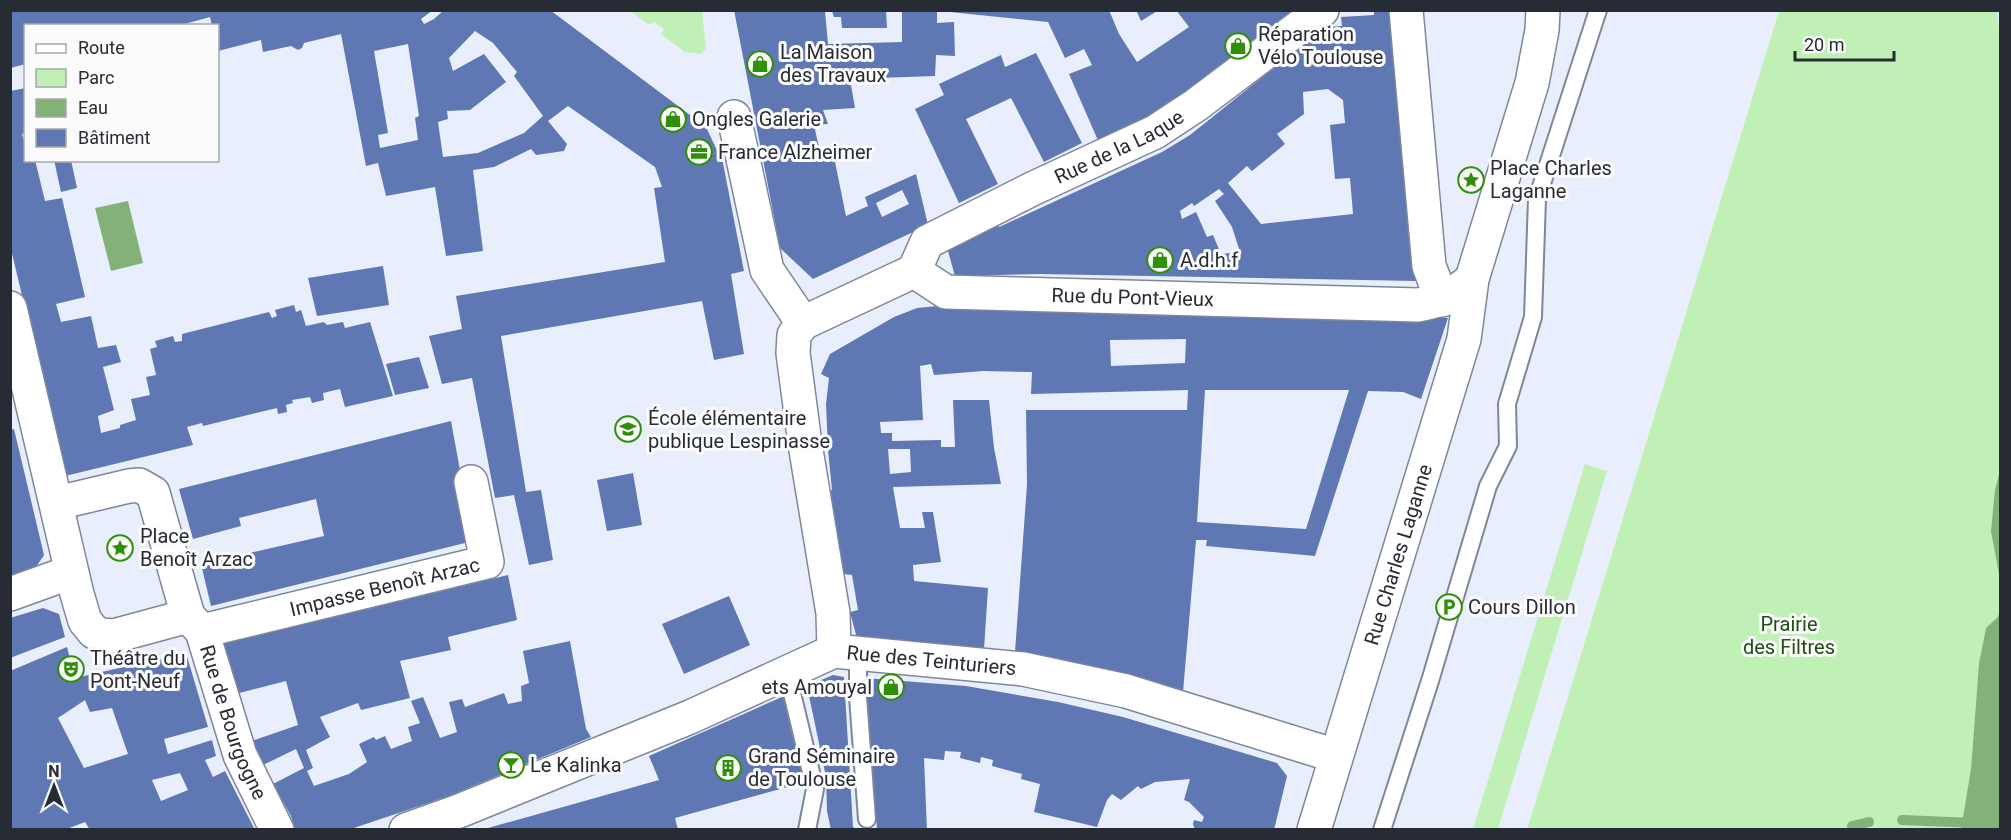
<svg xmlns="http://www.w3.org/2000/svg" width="2011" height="840" font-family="Roboto,sans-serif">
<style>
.green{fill:#c0f0b5}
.water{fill:#83b278}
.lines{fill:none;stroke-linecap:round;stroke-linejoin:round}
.stream{stroke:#83b278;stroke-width:10}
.building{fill:#5f78b3;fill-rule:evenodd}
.lane-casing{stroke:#7e879a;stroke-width:20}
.street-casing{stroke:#7e879a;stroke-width:36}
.lane{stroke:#fff;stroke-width:16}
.street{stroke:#fff;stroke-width:33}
.labels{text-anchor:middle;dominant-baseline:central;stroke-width:6;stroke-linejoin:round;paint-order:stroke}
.poi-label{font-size:20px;fill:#272b33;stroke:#fbfbfb;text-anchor:start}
.street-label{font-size:20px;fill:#272b33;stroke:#fbfbfb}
.park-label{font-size:20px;fill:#204d14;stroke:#fbfbfb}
</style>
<rect width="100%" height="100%" fill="#e8eefb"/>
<path class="green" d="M630,11H702L706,49L701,54L685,52L661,34L664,29L653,22L650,25Z
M1779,11H1997L2000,38V470L1995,490V553L2000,580V609L1999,617L1986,628L1979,663L1971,769L1961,829L1527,830Z
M1585,464L1607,471L1498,829H1473Z"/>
<path class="water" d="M128,201L143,263L111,271L95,208Z
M2000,470V580L1991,531L1995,490Z
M2000,609V829H1961L1971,769L1979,663L1986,628L1998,617Z"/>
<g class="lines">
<path class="stream" d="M1902,820L2000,824
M1852,826L1869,822"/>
</g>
<path class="building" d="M10,10H433L421,19L424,24L434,19L444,10H550L706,127L723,163L744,271L731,274L744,354L714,360L702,301L501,336L526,492L541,490L553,560L529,565L514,495L495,498L472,378L442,384L429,336L462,329L456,296L665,262L654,188L662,187L655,167L568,106L548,121L567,144L564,151L536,155L531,149L494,167L473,170L483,251L446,256L435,187L386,196L378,163L366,166L341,34L304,43L302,48L298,50L291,46L263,52L261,40L218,51V26H212L210,17L177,26H26V64L10,68ZM475,31L493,43L517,72L514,76L543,116L524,133L478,153L443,157L438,122L448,119L447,111L470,110L506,82L484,54L453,71L449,58ZM408,44L419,116L415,118L418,140L380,148L378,135L388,133L374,51Z
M734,10L825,11L828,44L902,42V10H937V23L954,22L955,56L936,55L935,76L850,79L855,108L823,110L828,124L814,125L820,152H833L846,216L868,206L865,197L916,174L928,225L813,279L780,248ZM902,190L909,204L882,217L876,203Z
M837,10H886L887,28H842L841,17H834L832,11Z
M950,10H1109L1119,34L1137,62L1189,27L1176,10H1298L1154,120L1100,145L1069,74L1092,65L1084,49L1065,58L1048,22L950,12Z
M1136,10H1159L1141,21Z
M1374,10H1392L1416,281L1040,274L955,276L946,244L998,223L999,227L1162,152L1190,135L1280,63L1282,65L1298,54L1296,50L1329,27L1342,26L1341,17L1374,15ZM1328,89L1343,100L1345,123L1330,125L1335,179L1350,178L1353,214L1261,224L1228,183L1247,166L1252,171L1285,144L1277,134L1304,114L1303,92ZM1219,189L1224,194L1215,201L1232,227L1240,252L1221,254L1213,235L1207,237L1196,212L1182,219L1180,211L1192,203L1194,206Z
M1036,53L1082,143L1044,162L1011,98L966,119L998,184L959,203L915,109L944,95L939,84L1001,55L1005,67Z
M26,88V133L22,134L26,149V160H35L45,201L62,198L85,297L56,304L61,322L91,316L98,348L116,345L121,362L103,367L114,410L98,416L101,433L120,428V425L136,420L131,399L150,395L146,377L156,375L150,349L157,347L155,341L173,336L175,342L182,341V334L269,312L272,318L277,316L275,310L294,305L296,312L301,310L306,326L324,322L327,325L343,322L345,328L370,322L393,396L345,407L340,389L323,393L324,400L312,403L310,397L292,400L293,403L286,405L287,412L278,414L277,408L203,426L202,423L187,427L193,445L65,476L10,245V91Z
M54,160H71L77,188L61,192Z
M383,266L389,305L317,316L308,278Z
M948,305L1340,315L1448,318L1421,399L1403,392L1368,391L1315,556L1206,546L1207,540H1196L1183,692L1015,652L1027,484L1026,410H1187L1188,390L1031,394L1032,372L983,371L934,375L931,364L920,366L923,420L880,422L881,433H892V441L941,440V447H955L953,400H989L994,448L1001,484L893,487L900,528H925L922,512H933L941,562L913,565L914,581L988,588L984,649L861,638L856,635L850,612L858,610L852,575L844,574L828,491L832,490L828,450L826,404L829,378L821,374L830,354L894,317L917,308ZM1186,339L1185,363L1111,366L1110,340ZM1205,390H1349L1306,529L1197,522ZM888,449H910L911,472L890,474Z
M419,357L429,388L395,395L386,364Z
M451,421L473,541L211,606L201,564L324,536L316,499L239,518L241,526L193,539L179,489Z
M14,429L44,555L36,567L10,576V430Z
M633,473L642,525L607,531L597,480Z
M508,575L517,620L448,637L451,650L400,661L410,698L361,710L358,703L320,717L330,737L306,750L313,768L307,771L314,786L349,774L367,762L359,744L374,737L376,740L385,736L391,749L412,741L408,727L420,723L411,701L423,697L440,738L457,732L449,702L462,699L465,707L504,693L508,704L522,701L521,686L529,683L523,651L570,641L586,729L591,737L449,796L348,830H295L291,816L273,784L304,768L296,749L263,765L249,742L298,725L286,681L235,694L222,644Z
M729,596L750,645L684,674L662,624Z
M43,608L59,614L65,637L10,658V618Z
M67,647L75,678L186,653L208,727L164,739L168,754L212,740L216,756L205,760L213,777L225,771L255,830H90L85,822L64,830H10V671ZM85,700L90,712L112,708L128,754L84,768L58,718ZM180,773L188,790L161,801L152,780Z
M833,675L844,677L853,827L858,830H831L827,811L826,777L807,686Z
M865,678L966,686L1058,702L1123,717L1277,763L1287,776L1274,830H1195L1193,824L1194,820L1202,822L1204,817L1189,802L1184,800L1190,779L1155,782L1141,789L1138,786L1121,800L1112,794L1107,800L1097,827L1034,812L1040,784L1021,779L1022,774L992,766L993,760L981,757L980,763L960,758L961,752L945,751L944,760L924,758L927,830H877Z
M784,696L806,782L675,818L678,830H481L659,780L649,756Z"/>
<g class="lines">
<g class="lane-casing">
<path id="lane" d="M858,654V697L867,819
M785,675L792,693L815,789L807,830
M1382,830L1430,681L1488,486L1508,446L1507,404L1533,317L1537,199L1598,10"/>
</g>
<g class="street-casing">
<g id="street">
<path d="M1406,10L1429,266L1442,300"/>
<path d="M734,117L767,270L803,323"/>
<path id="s1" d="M914,271L946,292L1418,305C1441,301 1455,294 1472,279"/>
<path id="s2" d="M914,271L927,242L1034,188L1155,132L1196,105L1322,10"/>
<path d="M10,308L77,594L85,621L94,632L102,635L114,636L188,616"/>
<path id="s3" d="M57,503L129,486L139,485L153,493L188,616L202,631L240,755L277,830"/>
<path d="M10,594L71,572"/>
<path id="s4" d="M202,631L487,562L471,482"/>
<path d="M834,651L833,613L805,444L793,353L794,335L803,323L914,271"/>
<path id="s5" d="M406,830L459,811L690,717L834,651L1023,669L1126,691L1336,756"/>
<path id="s6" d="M1314,830L1464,339L1472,279L1532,83L1542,30L1543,10"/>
</g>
</g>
<use href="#lane" class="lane"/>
<use href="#street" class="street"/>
</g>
<defs>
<g id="shop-ring" transform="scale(1.35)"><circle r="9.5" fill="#fbfbfb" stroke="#2f8f08" stroke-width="1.5"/><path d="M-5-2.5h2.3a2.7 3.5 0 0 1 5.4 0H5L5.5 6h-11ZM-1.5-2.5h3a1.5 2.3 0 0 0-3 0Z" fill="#2f8f08"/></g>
<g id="office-ring" transform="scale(1.35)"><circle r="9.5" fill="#fbfbfb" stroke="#2f8f08" stroke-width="1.5"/><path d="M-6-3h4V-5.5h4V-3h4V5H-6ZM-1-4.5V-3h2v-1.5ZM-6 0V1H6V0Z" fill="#2f8f08"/></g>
<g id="sight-ring" transform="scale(1.35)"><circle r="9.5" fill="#fbfbfb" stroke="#2f8f08" stroke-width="1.5"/><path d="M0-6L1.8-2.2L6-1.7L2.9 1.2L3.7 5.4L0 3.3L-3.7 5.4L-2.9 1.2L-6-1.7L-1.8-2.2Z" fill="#2f8f08"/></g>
<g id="school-ring" transform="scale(1.35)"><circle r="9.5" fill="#fbfbfb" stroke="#2f8f08" stroke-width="1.5"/><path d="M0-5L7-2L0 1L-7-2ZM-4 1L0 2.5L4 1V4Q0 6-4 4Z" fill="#2f8f08"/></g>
<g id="parking-ring" transform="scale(1.35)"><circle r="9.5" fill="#fbfbfb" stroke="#2f8f08" stroke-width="1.5"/><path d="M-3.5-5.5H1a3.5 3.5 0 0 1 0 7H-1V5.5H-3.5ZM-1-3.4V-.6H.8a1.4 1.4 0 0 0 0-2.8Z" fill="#2f8f08"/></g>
<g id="theatre-ring" transform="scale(1.35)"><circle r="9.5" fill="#fbfbfb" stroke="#2f8f08" stroke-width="1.5"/><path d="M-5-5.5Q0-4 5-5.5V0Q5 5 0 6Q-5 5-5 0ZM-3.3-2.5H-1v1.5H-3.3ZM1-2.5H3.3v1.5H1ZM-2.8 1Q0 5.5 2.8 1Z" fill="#2f8f08"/></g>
<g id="bar-ring" transform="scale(1.35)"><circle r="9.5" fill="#fbfbfb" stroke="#2f8f08" stroke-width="1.5"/><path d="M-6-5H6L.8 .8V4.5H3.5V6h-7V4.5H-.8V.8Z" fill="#2f8f08"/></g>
<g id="building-ring" transform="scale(1.35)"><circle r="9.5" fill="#fbfbfb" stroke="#2f8f08" stroke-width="1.5"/><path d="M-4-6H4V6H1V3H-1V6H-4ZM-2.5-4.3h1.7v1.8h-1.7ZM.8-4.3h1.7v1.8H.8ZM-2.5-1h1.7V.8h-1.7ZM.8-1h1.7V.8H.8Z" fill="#2f8f08"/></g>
</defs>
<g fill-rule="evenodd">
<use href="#shop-ring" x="1238" y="46"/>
<use href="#shop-ring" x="760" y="64"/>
<use href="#shop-ring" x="673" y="119"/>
<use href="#office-ring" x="699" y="152"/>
<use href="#sight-ring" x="1471" y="180"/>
<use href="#shop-ring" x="1160" y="260"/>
<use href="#school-ring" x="628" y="429"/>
<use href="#sight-ring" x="120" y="548"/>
<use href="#parking-ring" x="1449" y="607"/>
<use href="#theatre-ring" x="71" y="669"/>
<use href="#shop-ring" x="891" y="687"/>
<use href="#bar-ring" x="511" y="765"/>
<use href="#building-ring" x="728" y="768"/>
</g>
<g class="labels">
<g class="poi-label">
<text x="1258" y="34">Réparation<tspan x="1258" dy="23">Vélo Toulouse</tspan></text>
<text x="780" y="52">La Maison<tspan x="780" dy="23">des Travaux</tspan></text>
<text x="692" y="119">Ongles Galerie</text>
<text x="718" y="152">France Alzheimer</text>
<text x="1490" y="168">Place Charles<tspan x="1490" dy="23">Laganne</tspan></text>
<text x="1180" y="260">A.d.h.f</text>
<text x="648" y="418">École élémentaire<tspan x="648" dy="23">publique Lespinasse</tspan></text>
<text x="140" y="536">Place<tspan x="140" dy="23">Benoît Arzac</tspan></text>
<text x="1468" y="607">Cours Dillon</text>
<text x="90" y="658">Théâtre du<tspan x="90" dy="23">Pont-Neuf</tspan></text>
<text x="872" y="687" text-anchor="end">ets Amouyal</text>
<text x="748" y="756">Grand Séminaire<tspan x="748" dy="23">de Toulouse</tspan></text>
<text x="530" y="765">Le Kalinka</text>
</g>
<g class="street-label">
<text stroke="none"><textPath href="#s2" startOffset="246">Rue de la Laque</textPath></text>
<text stroke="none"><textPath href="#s1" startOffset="225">Rue du Pont-Vieux</textPath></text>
<text stroke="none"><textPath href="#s6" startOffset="288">Rue Charles Laganne</textPath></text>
<text stroke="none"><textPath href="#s4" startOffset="188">Impasse Benoît Arzac</textPath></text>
<text stroke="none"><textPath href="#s5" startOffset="562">Rue des Teinturiers</textPath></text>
<text stroke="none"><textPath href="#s3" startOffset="345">Rue de Bourgogne</textPath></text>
</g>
<g class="park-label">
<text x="1789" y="624">Prairie<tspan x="1789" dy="23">des Filtres</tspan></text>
</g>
</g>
<rect width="2011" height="840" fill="none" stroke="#272b33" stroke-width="24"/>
<rect x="24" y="24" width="195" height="138" fill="#fbfbfb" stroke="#a6a8ab" stroke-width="1.5"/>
<rect x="36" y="44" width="30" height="9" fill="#ffffff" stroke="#a6a8ab" stroke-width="1.5"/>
<text x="78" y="54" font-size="18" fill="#272b33">Route</text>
<rect x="36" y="69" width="30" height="18" fill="#c0f0b5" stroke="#a6a8ab" stroke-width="1.5"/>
<text x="78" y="84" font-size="18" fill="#272b33">Parc</text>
<rect x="36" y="99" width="30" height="18" fill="#83b278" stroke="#a6a8ab" stroke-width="1.5"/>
<text x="78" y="114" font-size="18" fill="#272b33">Eau</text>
<rect x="36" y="129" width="30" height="18" fill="#5f78b3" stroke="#a6a8ab" stroke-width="1.5"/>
<text x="78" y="144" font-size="18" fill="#272b33">Bâtiment</text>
<g transform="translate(54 786)" stroke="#fbfbfb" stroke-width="4.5" paint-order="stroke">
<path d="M0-4.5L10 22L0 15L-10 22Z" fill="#272b33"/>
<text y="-9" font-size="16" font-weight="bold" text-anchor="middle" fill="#272b33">N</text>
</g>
<path d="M1795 51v9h99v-9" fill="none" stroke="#272b33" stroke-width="3"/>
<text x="1804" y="51" font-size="18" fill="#272b33" stroke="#fbfbfb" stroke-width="4.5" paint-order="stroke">20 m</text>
</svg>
